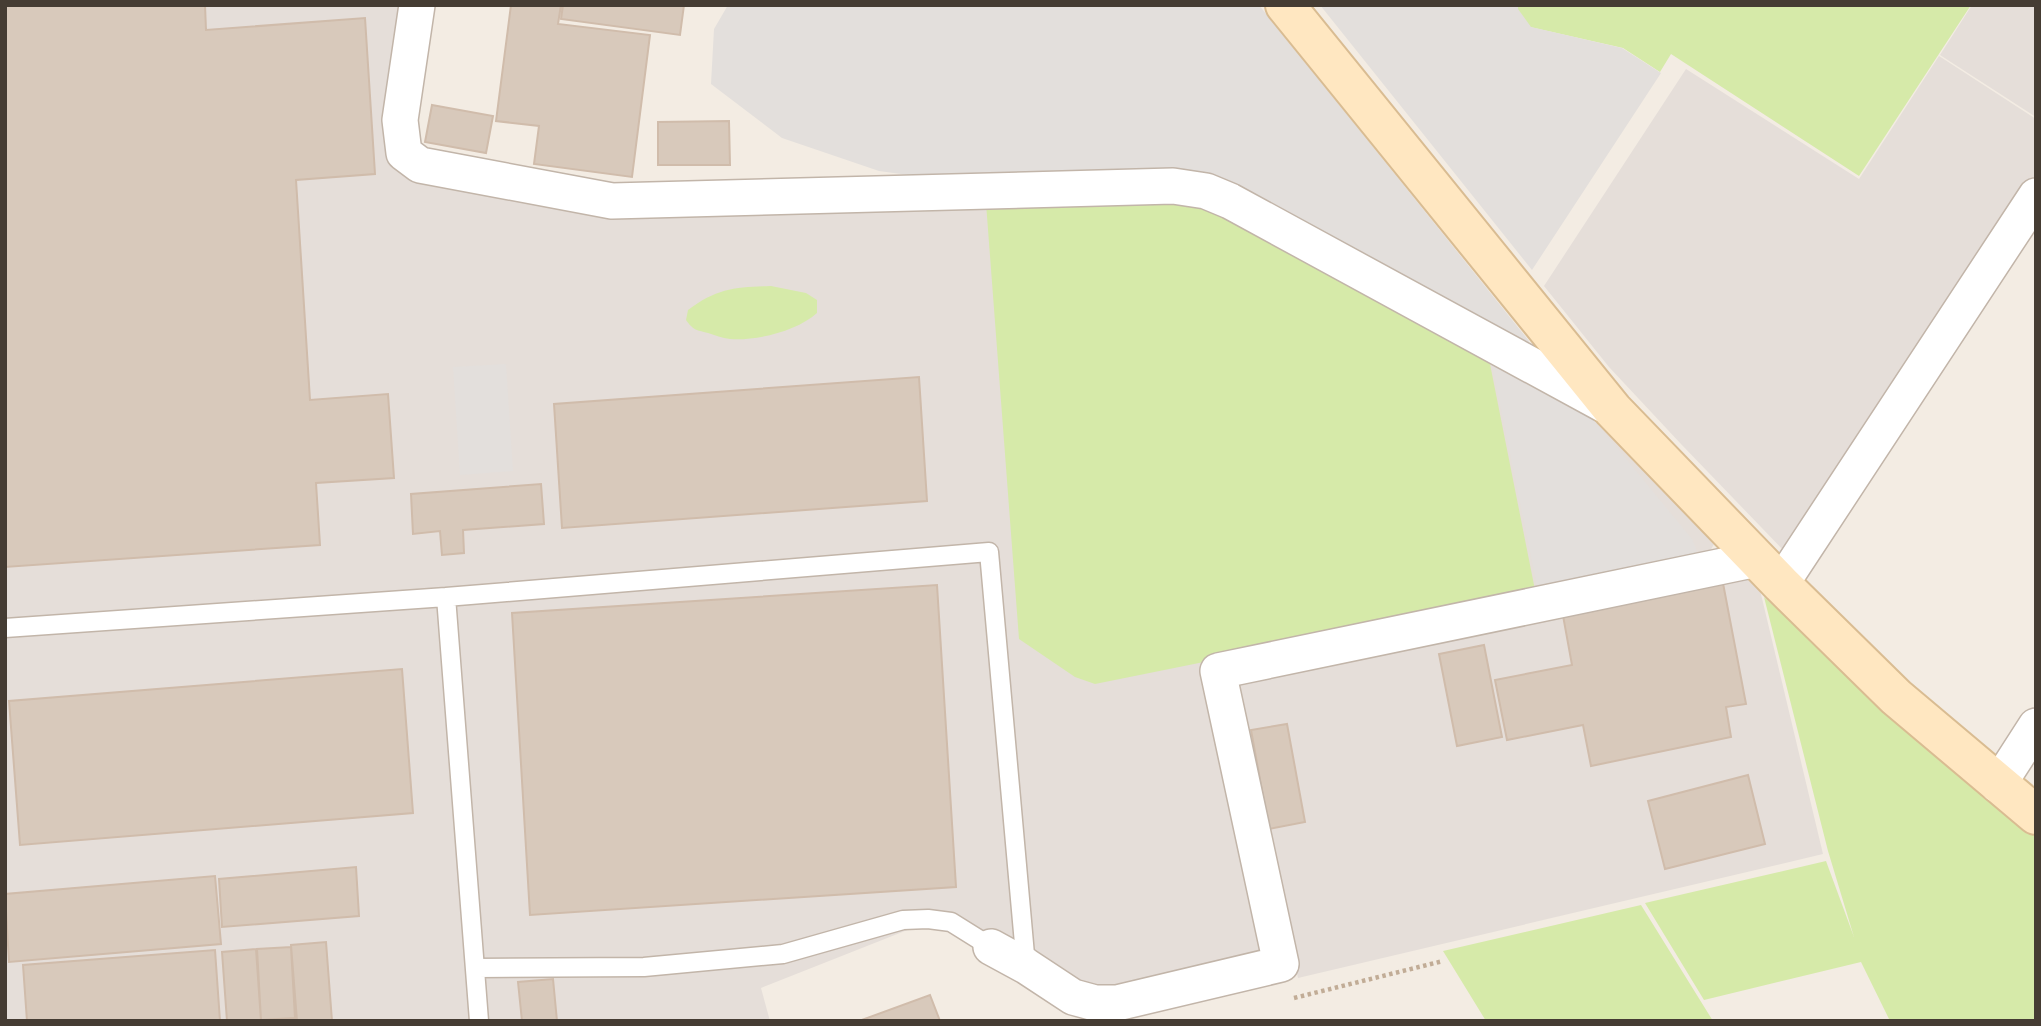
<svg xmlns="http://www.w3.org/2000/svg" width="2041" height="1026" font-family="'Roboto Condensed',sans-serif">
<style>
.industrial{fill:#e5ded9}
.green{fill:#d6eaa9}
.parking{fill:#e3dfdc}
.building{fill:#d8c9bb;stroke:#d0bcab;stroke-width:2}
.lines{fill:none;stroke-linecap:round;stroke-linejoin:round}
.lane-casing{stroke:#c2b5a9;stroke-width:21}
.street-casing{stroke:#c2b5a9;stroke-width:38}
.secondary-casing{stroke:#d9bc92;stroke-width:42}
.path{stroke:#c1ac96;stroke-width:4.5;stroke-dasharray:3.5 3.5;stroke-linecap:butt}
.lane{stroke:#fff;stroke-width:18}
.street{stroke:#fff;stroke-width:35}
.secondary{stroke:#ffe7c1;stroke-width:38}
</style>
<rect width="100%" height="100%" fill="#f3ece3"/>
<path class="industrial" d="M5,5H403L387,145L611,210L1194,194L1599,414L1715,542L1707,557L1207,666L1270,955L1120,992L1081,988L993,932L910,929L761,988L770,1021H5Z
M1972,5H2036V117L1940,55Z
M1939,56L2036,119V174L1787,554L1681,444L1609,367L1544,286L1686,69L1859,179Z
M1746,576L1760,590L1823,854L1298,978L1235,696L1241,681Z"/>
<path class="green" d="M1516,5H1971L1859,176L1671,54L1660,72L1623,48L1530,27L1516,8Z
M1196,199L1489,359L1536,595L1095,684L1075,677L1019,639L986,203Z
M771,286L806,293L817,300V313C797,331 757,341 730,339C722,338 715,335 708,333C696,330 693,330 686,320L688,310C717,288 736,287 771,286Z
M1764,597L1881,703L2036,832V1021H1890L1861,962L1704,1000L1645,903L1826,861L1854,937L1828,851Z
M1641,905L1713,1021H1486L1443,951Z"/>
<path class="parking" d="M728,5H1259L1529,341L1527,347L1209,175L960,182L879,171L782,138L711,84L714,29Z
M1320,5H1518V9L1531,27L1622,48L1661,73L1532,270Z
M1491,360L1585,409L1692,539L1697,551L1689,562L1539,596Z
M506,364L513,471L460,475L453,367Z"/>
<path class="building" d="M5,5H205L206,30L365,18L375,174L296,180L310,400L388,394L394,478L316,483L320,545L5,567Z
M511,5H561L558,24L650,35L632,177L534,164L539,126L496,121Z
M563,5H684L680,35L561,19Z
M432,105L493,116L486,153L425,142Z
M729,121L730,165H658V122Z
M919,377L927,501L562,528L554,404Z
M541,484L544,524L463,530L464,553L442,555L440,531L413,534L411,494Z
M1722,578L1746,704L1726,707L1731,737L1591,766L1583,725L1507,740L1495,680L1572,665L1562,610Z
M937,585L956,887L530,915L512,613Z
M1484,645L1502,737L1457,746L1439,654Z
M402,669L413,813L20,845L9,701Z
M1287,724L1305,822L1269,829L1251,730Z
M1748,775L1765,844L1665,869L1648,801Z
M356,867L359,916L222,927L219,879Z
M215,876L221,944L9,962L5,894Z
M326,942L332,1021H297L291,945Z
M291,947L295,1018L261,1020L257,949Z
M256,949L261,1021H227L222,952Z
M215,950L220,1021H27L23,965Z
M553,979L557,1021H522L518,982Z
M930,995L940,1021H859Z"/>
<g class="lines">
<g class="lane-casing">
<path id="lane" d="M446,597L479,1021
M5,628L446,597L989,552L1026,966
M476,968L644,967L783,954L903,920L928,919L951,922L991,947"/>
</g>
<g class="street-casing">
<path id="street" d="M417,5L400,120L404,153L420,165L612,201L1173,186L1206,191L1230,201L1610,408
M1781,584L2036,196
M1998,785L2036,726
M991,947L1026,966L1073,997L1095,1003H1117L1281,964L1218,671L1757,559"/>
</g>
<g class="secondary-casing">
<path id="secondary" d="M1285,5L1613,410L1781,584L1896,697L2036,815"/>
</g>
<path class="path" d="M1294,998L1443,961"/>
<use href="#lane" class="lane"/>
<use href="#street" class="street"/>
<use href="#secondary" class="secondary"/>
</g>
<rect width="2041" height="1026" fill="none" stroke="#453c33" stroke-width="14"/>
</svg>
